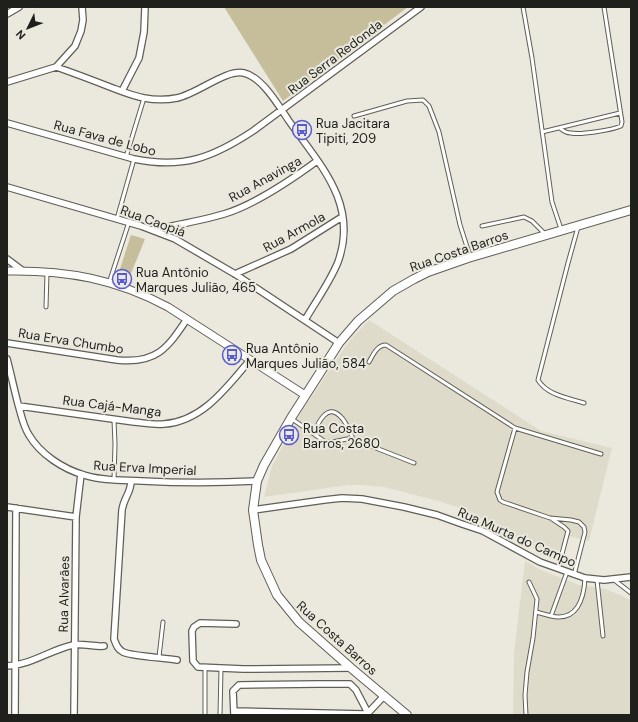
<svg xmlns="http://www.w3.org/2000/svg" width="638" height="722" font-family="'DM Sans',sans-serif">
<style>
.built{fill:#dfdbca}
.green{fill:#c6be9a}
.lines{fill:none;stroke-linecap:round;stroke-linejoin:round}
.service-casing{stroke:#605e55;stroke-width:5}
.minor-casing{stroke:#605e55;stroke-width:8}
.tertiary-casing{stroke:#605e55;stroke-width:9}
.secondary-casing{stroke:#605e55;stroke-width:10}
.service{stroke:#fff;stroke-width:3}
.minor{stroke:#fff;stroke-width:5.5}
.tertiary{stroke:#fff;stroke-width:7}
.secondary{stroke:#fff;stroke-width:8}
.labels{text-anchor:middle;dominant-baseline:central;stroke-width:4;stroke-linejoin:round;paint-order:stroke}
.street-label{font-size:13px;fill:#1f1f1b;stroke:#ebe8de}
.poi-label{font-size:13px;fill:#1f1f1b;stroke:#ebe8de;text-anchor:start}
</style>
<rect width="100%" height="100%" fill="#ebe8de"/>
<path class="built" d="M369,320L541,431L612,448L589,541L565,535L562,545L557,554L553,555L536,549L477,516L457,507L438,501L384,487L363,485H348L264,497L272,466L302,411L341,353L350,340Z
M525,561L539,569L579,585L606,589L631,600V715H513L514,653Z"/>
<path class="green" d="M224,7H408L283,101Z
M131,235L145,239L130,276L119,272Z"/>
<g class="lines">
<g class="service-casing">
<path id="service" d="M523,7L532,58L552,202L561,229
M354,116L407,101L423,100L429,106L439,132L460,225L470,256
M560,128C563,131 567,133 571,133C581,135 612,130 621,126L622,122L604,7
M542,132L620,113
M126,157L144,98
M117,219L134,159
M482,226L524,217L532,221L545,234
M578,227L568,263L538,380C547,395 568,398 584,403
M109,283L129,222
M46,307L47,273
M369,362C373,355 377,345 386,345L515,428L601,454
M292,419L324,441C335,445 343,437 353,439L414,463
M515,428L497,492L500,500L503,502L550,518L571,520L579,522L584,527L585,532L574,575
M314,433C318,423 327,403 340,416C346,421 350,432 353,439
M114,480L115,444L114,420
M552,519L564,527L568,531L558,569
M567,572L551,616C577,622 584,599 585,578
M613,579L631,593
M597,580L603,636
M536,612L551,616
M159,657L163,622
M205,715V667
M220,715L221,668
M526,715L525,695L527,672L533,638L537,599L529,582"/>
</g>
<g class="minor-casing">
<path id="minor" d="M7,14L19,7
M56,67C74,73 92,80 110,87C121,91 133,96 144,98C155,100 167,100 177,98C197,94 226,69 244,73C262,77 279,106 289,121C320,165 359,204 338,262C330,282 316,301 305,320
M7,82L56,67L75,46L81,31L83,20L82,7
M122,91L139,58L144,32L145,7
M7,123L134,159C183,169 212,158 253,131L421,7
M7,187L141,226L175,239L235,274L339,343
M152,230C176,225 200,221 224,214C254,205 291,180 317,161
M7,259L23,271
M235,274L291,249L342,217
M7,343L117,360C156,364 167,349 187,319
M7,359C11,374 14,389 18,404C21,414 23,426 29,435C40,454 63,469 84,475C102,481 123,480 142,481C180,483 219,483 257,481
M19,406L134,422C144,423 154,425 164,424C203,421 227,387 250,360
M131,481C131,493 124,497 122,510L114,639C116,644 117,649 123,652C130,656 166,658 177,660
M7,507L76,517
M253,510L324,500L342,498L362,499L404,507L437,515L462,524L483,531L540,562L585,578L604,580L631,577
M236,624L200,623L194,627L192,631L193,661L198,667L243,669L351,668
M7,666C31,665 50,650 73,645C82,643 94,647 104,646
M234,711L365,714L368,713L384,696
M15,715L16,508
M74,715L76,517L81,474
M234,715L233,691L239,685L318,684H350L356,690L368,713"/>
</g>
<g class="tertiary-casing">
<path id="tertiary" d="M7,271C67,270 116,279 168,307L305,395"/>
</g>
<g class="secondary-casing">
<path id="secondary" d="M407,715L351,668L299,622L277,595L261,560L258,545L253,510L257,481L264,465L291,418L339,343L358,321L393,291L414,279L428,272L468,258L631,210"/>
</g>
<use href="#service" class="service"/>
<use href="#minor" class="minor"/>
<use href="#tertiary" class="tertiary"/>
<use href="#secondary" class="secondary"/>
</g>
<defs>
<g id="bus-ring" transform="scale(1)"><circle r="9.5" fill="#ebe8de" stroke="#575bd2" stroke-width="1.5"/><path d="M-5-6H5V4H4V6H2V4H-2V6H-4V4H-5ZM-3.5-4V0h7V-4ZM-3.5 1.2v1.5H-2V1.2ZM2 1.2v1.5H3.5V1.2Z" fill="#575bd2"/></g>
</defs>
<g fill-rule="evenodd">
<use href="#bus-ring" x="302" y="130"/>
<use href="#bus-ring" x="122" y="279"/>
<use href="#bus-ring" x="232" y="355"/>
<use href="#bus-ring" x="289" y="435"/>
</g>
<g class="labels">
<g class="street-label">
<text transform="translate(335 57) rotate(-37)">Rua Serra Redonda</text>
<text transform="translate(105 138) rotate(15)">Rua Fava de Lobo</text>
<text transform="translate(265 179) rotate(-29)">Rua Anavinga</text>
<text transform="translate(153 221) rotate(20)">Rua Caopiá</text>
<text transform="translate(294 232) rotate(-29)">Rua Armola</text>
<text transform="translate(459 251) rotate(-19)">Rua Costa Barros</text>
<text transform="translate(71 341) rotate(9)">Rua Erva Chumbo</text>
<text transform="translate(112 406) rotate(7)">Rua Cajá-Manga</text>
<text transform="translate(145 468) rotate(3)">Rua Erva Imperial</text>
<text transform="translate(517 537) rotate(24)">Rua Murta do Campo</text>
<text transform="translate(64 594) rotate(-89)">Rua Alvarães</text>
<text transform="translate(337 638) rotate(42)">Rua Costa Barros</text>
</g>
<g class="poi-label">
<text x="316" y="123">Rua Jacitara<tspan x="316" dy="15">Tipiti, 209</tspan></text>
<text x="136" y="272">Rua Antônio<tspan x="136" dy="15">Marques Julião, 465</tspan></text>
<text x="246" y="348">Rua Antônio<tspan x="246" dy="15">Marques Julião, 584</tspan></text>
<text x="303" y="428">Rua Costa<tspan x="303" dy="15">Barros, 2680</tspan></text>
</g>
</g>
<rect width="638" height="722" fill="none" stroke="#1f1f1b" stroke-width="16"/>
<g transform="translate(28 28) rotate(227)" stroke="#ebe8de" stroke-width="3" paint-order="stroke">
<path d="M0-3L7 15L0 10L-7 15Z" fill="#1f1f1b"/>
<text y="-6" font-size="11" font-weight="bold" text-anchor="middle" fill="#1f1f1b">N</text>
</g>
</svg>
